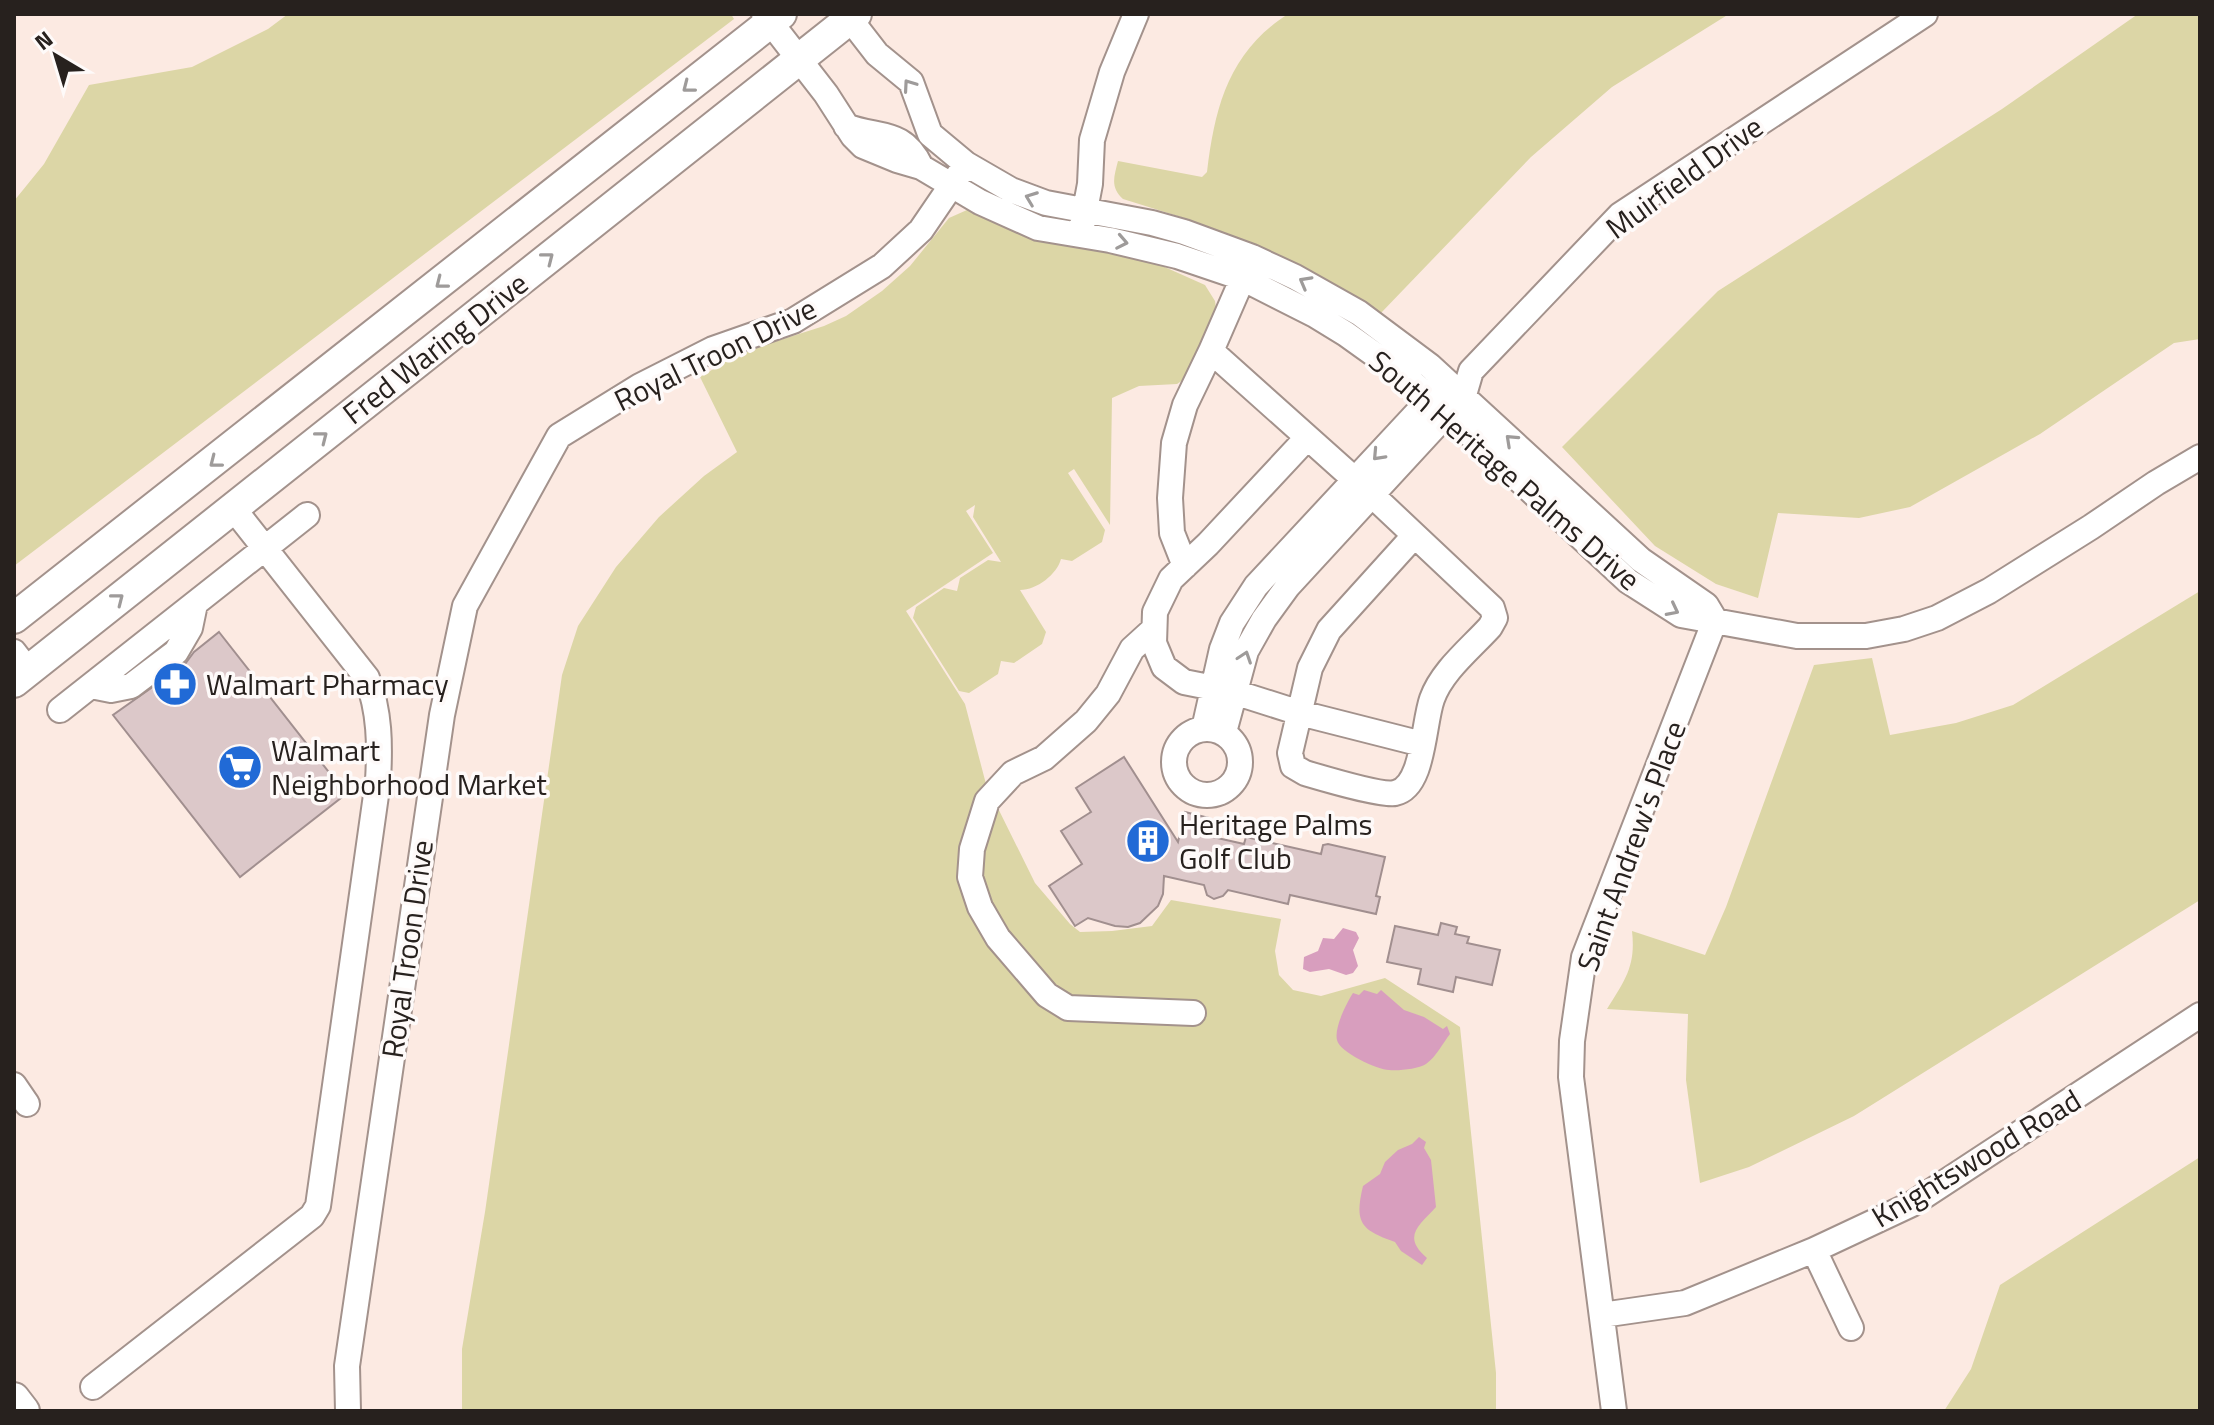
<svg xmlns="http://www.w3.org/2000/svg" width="2214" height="1425" font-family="'Titillium Web',sans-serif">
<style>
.green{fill:#dcd6a6}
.water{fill:#d89ebe}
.building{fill:#dcc8c9;stroke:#a18f8f;stroke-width:2}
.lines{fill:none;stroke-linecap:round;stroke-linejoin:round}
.minor-casing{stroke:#a3928c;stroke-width:28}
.major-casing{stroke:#a3928c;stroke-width:34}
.minor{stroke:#fff;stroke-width:24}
.major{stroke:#fff;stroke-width:30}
.oneway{stroke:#9e9b9a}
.labels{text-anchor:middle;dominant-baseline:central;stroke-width:7;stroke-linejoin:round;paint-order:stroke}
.street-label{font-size:30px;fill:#27211e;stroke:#fefaf9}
.poi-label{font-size:30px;fill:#27211e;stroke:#fefaf9;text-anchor:start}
</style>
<rect width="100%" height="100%" fill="#fceae2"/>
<path class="green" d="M288,14H731L734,19L14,566V201L44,164L89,85L192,67L268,29Z
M1288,14H1729L1612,87L1531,157L1380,314L1241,241L1184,218L1123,199C1110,187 1114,177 1118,161L1202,177L1207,172C1215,106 1229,52 1288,14Z
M2138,14H2200V339L2174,343L2040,434L1910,507L1859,518L1778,513L1758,598L1716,584L1655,546L1562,447L1718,291L2002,109Z
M967,210L1140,256L1205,285L1215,301L1217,315L1186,378L1177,384L1139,386L1112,398L1110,525L1074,469L1068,473L1105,530L1102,542L1072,561L1061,559C1057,574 1037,590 1020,590L1046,632L1042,644L1014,663L1001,661L998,674L969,693L959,691L913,618L916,607L944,588L957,591L960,578L988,560L1001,562L973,517L975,505L966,511L993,553L906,611L965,704L986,784L1035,883L1070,924L1080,932L1112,931L1152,926L1171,900L1281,919L1275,951L1279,975L1293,990L1321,996L1385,978L1460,1027L1496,1373V1411H462V1349L485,1212L562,675L578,626L616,567L659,517L704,476L737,452L700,377L742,352L824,326L846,316L882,291L910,266L949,218Z
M2200,591V900L1854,1116L1749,1167L1700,1183L1686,1080L1688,1014L1607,1009C1625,980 1636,966 1632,931L1705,955L1726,907L1814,665L1872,658L1890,735L1956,723L2013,705Z
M2200,1157V1411H1944L1971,1369L2000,1285Z"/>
<path class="water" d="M1343,928L1356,932L1359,938L1353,950L1358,966L1353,973L1346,975L1329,969L1310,972L1303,969L1304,957L1318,951L1323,938L1334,939Z
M1364,990L1377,994L1381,990L1404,1010L1424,1017L1443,1029L1447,1026L1450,1034C1443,1043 1436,1057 1426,1064C1418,1069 1399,1071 1389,1070C1378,1070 1339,1052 1337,1040C1334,1028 1346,1004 1353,993L1359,995Z
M1419,1137L1426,1142L1424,1148L1431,1160L1436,1207C1420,1225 1401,1236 1427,1258L1422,1265L1401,1251L1395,1242C1361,1230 1354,1223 1363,1186L1380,1174L1385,1162L1398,1150L1412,1144Z"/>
<path class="building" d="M219,632L346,794L240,877L113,715L185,664L194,652Z
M1124,757L1178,842L1185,812L1209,818L1204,835L1244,844L1246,837L1321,854L1323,845L1328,844L1385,857L1376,896L1380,897L1376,914L1290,895L1288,904L1228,890L1223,896L1214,899L1207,895L1204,885L1164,876L1163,894L1158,906L1140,923L1128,927L1115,926L1088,918L1075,926L1049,886L1082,864L1061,831L1091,812L1076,788Z
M1441,923L1457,927L1455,934L1469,937L1467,943L1500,950L1492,985L1456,977L1453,992L1418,984L1421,969L1387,962L1395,926L1438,935Z"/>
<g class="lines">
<g class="minor-casing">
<path id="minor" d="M764,14L826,94L853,136L863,146L897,160L921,167L980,202L1038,228L1110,240L1177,256L1242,278L1315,315L1346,334L1406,377L1456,421L1628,581L1681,615L1797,636H1866L1904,629L1937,618L1989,591L2091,527L2156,483L2200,457
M846,14L877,54L911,82L930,134L966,164L1011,190L1046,203L1152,223L1184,232L1252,257L1295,277L1359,313L1430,366L1641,560L1706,605L1715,620
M846,126C878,139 903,128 921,167
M1082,226L1090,184L1092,140L1112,72L1136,14
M1248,266L1211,351L1372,495L1492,608L1495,618L1490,627C1470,649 1442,671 1432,699C1423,724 1424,787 1395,793C1382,796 1322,778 1305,773L1293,766L1290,753L1310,668L1329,630L1414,536
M1307,438L1208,544L1171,579L1155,612L1154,643L1164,667L1184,682L1234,692L1300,713L1422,744
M1185,566L1172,533L1170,498L1174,443L1185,405L1211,351
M1154,629L1132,649L1108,694L1086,721L1044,758L1013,773L987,801L972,849L970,877L980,907L998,938L1047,995L1068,1008L1193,1013
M14,652L28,670
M91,686L111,690L131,686L176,652L190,628L195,604
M60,710L307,515
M1174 762a33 33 0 1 1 66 0a33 33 0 1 1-66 0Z
M1204,729L1222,649L1232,623L1256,586L1431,398L1443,390
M1224,732L1246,651L1264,619L1288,586L1464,395L1471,371L1620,215L1925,14
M14,1085L27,1104
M1814,1250L1851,1328
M1602,1315L1685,1303L1814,1250L1912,1204L2200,1015
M93,1387L312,1216L318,1206L378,781C380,745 380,712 367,678L233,508
M348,1411L347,1366L442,715L465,606L559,436L640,386L713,349L793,321L882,266L921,230L966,164
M1614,1411L1571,1077L1572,1041L1584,957L1715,620"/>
</g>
<g class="major-casing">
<path id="major" d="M14,618L781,14
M14,682L856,14
M14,1398L24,1411"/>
</g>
<use href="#minor" class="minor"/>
<use href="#major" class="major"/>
</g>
<defs><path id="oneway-chevron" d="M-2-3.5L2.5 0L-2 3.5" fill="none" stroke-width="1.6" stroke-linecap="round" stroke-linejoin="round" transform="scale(2)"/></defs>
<g class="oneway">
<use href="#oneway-chevron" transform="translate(909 85) rotate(-125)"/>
<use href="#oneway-chevron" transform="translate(688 87) rotate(142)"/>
<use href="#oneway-chevron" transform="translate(1031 198) rotate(-159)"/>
<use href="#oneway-chevron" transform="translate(1122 242) rotate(11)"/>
<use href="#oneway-chevron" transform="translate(548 258) rotate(-38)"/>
<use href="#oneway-chevron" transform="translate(1305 282) rotate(-151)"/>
<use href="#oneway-chevron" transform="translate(441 283) rotate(142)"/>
<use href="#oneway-chevron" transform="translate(322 437) rotate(-38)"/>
<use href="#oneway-chevron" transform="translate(1511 440) rotate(-137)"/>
<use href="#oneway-chevron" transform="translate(1378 455) rotate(133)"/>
<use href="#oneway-chevron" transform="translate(215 462) rotate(142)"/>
<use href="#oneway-chevron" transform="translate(118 599) rotate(-38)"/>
<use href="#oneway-chevron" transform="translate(1673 610) rotate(27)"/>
<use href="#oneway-chevron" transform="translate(1245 657) rotate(-71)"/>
</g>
<defs>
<g id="pharmacy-disc" transform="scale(2.3)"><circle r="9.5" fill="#216ad6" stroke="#fefaf9"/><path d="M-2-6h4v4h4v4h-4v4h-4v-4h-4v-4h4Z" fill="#fff"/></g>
<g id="supermarket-disc" transform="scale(2.3)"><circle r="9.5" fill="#216ad6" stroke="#fefaf9"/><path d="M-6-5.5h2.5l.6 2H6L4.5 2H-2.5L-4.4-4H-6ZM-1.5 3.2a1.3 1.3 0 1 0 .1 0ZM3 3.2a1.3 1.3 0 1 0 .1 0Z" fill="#fff"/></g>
<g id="building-disc" transform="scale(2.3)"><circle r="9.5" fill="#216ad6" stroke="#fefaf9"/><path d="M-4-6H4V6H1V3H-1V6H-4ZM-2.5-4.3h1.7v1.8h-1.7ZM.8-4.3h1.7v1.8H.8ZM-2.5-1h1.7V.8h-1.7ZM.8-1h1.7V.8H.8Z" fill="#fff"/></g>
</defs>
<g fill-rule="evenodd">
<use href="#pharmacy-disc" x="175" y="684"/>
<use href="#supermarket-disc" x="240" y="767"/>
<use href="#building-disc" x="1148" y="841"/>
</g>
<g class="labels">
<g class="street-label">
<text transform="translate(1684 177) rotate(-36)">Muirfield Drive</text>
<text transform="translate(435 348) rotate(-38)">Fred Waring Drive</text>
<text transform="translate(715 354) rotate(-26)">Royal Troon Drive</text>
<text transform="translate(1505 470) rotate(41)">South Heritage Palms Drive</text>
<text transform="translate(1631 846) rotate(-70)">Saint Andrew's Place</text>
<text transform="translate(407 949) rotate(-82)">Royal Troon Drive</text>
<text transform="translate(1976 1158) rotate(-31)">Knightswood Road</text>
</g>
<g class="poi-label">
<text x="206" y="684">Walmart Pharmacy</text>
<text x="271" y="750">Walmart<tspan x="271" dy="34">Neighborhood Market</tspan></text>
<text x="1179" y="824">Heritage Palms<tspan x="1179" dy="34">Golf Club</tspan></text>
</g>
</g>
<rect width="2214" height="1425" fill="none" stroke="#27211e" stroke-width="32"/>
<g transform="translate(56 56) rotate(322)" stroke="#fefaf9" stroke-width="6" paint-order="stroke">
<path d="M0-6L14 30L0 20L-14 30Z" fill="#27211e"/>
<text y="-12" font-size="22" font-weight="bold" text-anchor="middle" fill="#27211e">N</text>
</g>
</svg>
